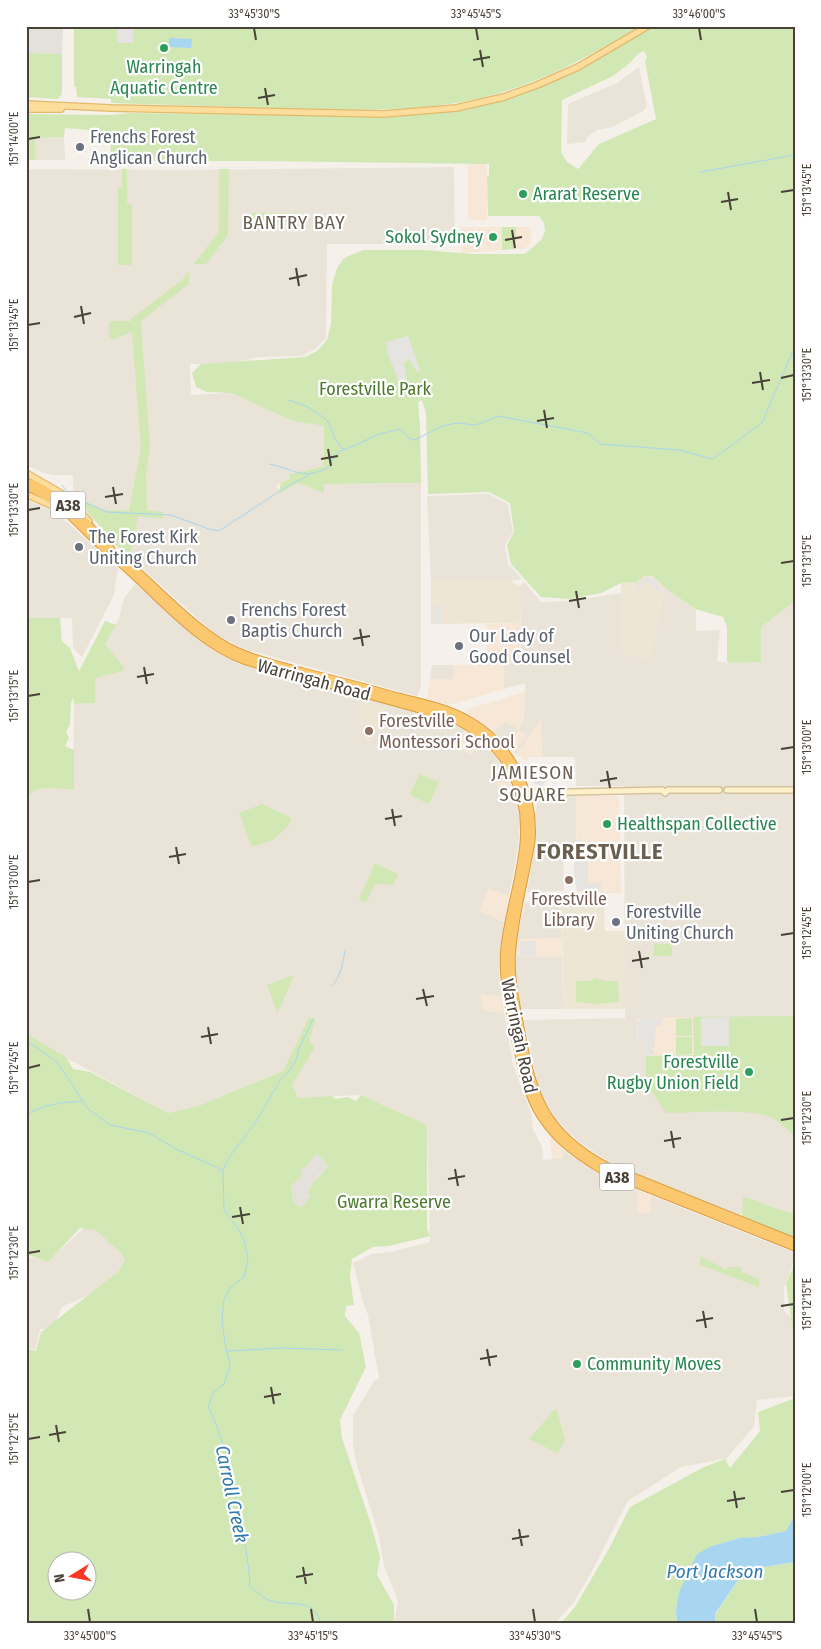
<svg xmlns="http://www.w3.org/2000/svg" width="821" height="1649" font-family="'Fira Sans Condensed',sans-serif">
<style>
.residential{fill:#e9e3d8}
.commercial{fill:#f6e7d6}
.industrial{fill:#e4e0db}
.education{fill:#ede6d4}
.green{fill:#d2e8b4;fill-rule:evenodd}
.parking{fill:#e6e4e1}
.water{fill:#a8d5f0}
.lines{fill:none;stroke-linecap:round;stroke-linejoin:round}
.stream{stroke:#a8d5f0;stroke-width:1}
.secondary-casing{stroke:#d4c39a;stroke-width:8}
.primary-casing{stroke:#e2ba6b;stroke-width:8}
.highway-casing{stroke:#db9c3e;stroke-width:9}
.secondary{stroke:#fef0cb;stroke-width:5}
.primary{stroke:#fcdd9c;stroke-width:5.5}
.highway{stroke:#fbc86f;stroke-width:7}
.ticks{fill:none;stroke:#494238;stroke-width:2}
.leisure-dot{fill:#2e9e5b;stroke:#fff;stroke-width:2}
.worship-dot{fill:#6b7280;stroke:#fff;stroke-width:2}
.education-dot{fill:#8d6e63;stroke:#fff;stroke-width:2}
.labels{text-anchor:middle;dominant-baseline:central;stroke-width:4.5;stroke-linejoin:round;paint-order:stroke}
.shield{fill:#fff;stroke:#807b74;stroke-width:1}
.shield-label{font-size:16px;font-weight:bold;fill:#494238}
.leisure-label{font-size:18px;fill:#27864d;stroke:#fff;text-anchor:start}
.worship-label{font-size:18px;fill:#5b616d;stroke:#fff;text-anchor:start}
.park-label{font-size:18px;fill:#4c7a2b;stroke:#fff}
.street-label{font-size:18px;fill:#494238;stroke:#fff}
.education-label{font-size:18px;fill:#785e54;stroke:#fff;text-anchor:start}
.neighbourhood-label{font-size:19px;letter-spacing:1px;fill:#6b5f50;stroke:#fff}
.water-label{font-size:19px;font-style:italic;fill:#307bac;stroke:#fff}
.district-label{font-size:22px;font-weight:bold;letter-spacing:1px;fill:#6b5f50;stroke:#fff}
.neatline{fill:none;stroke:#494238;stroke-width:2}
.ticks-label{font-size:12px;text-anchor:middle;fill:#494238}
</style>
<rect width="100%" height="100%" fill="#f5f1ea"/>
<path class="residential" d="M639,67L647,107L643,111L612,127L598,130L587,137L586,142L567,144L568,104L617,83Z
M64,137L65,160H35V138Z
M454,167L455,244H327L326,338L315,349L301,356L259,357L227,364H190L191,395L231,393L293,421L324,426V466L290,474V479L276,486L281,493L298,483L324,493V484L421,483V686L417,696L244,649L228,641L214,633L117,546L73,496V475H54L44,473L26,465V169L180,170Z
M488,494L508,504L513,532L505,545L508,564L522,579L510,581L431,582L427,496Z
M27,500L52,511L68,523L118,568L114,595L82,657L73,648L72,618H26Z
M524,582L541,602L569,601L622,593V654L651,659L664,587L696,610V631L720,630L717,661L727,663L761,662V627L795,599V1214L753,1204L740,1215L611,1163L579,1142L556,1119L543,1098L538,1085L524,1020L625,1018L624,786H576L575,757H542L541,721L516,754L514,752L527,735L519,731L507,746L494,732L505,721L524,719L525,683L504,689V664L521,663L520,586Z
M135,584L197,638L211,649L236,663L449,722L465,730L457,748L471,754L483,743L496,757L507,775L496,784L517,804L520,821L518,847L509,896L488,889L480,911L504,922L500,948L499,973L502,997L481,994L483,1010L504,1013L513,1065L531,1113L533,1129L542,1147L543,1160L563,1158L562,1149L587,1167L604,1177L795,1253V1258L784,1288V1311L795,1321V1396L757,1400L754,1426L727,1458L681,1467L628,1501L591,1573L574,1602L555,1623H394L398,1601L384,1566L379,1536L356,1462L353,1444V1416L374,1381L379,1378L368,1315L364,1305L353,1263L372,1254L391,1252L430,1242L427,1125L361,1095L298,1098L292,1085L315,1048L308,1041L316,1019L309,1017L283,1071L198,1106L168,1113L70,1060L26,1033V799L35,790L49,788L73,790L74,704L95,703V678L123,666L105,644L119,619L124,598Z
M432,665H453L454,679H430Z
M576,796V853L563,854L564,891L527,892L536,839L535,815L538,797Z
M562,901V938L517,939L525,903Z
M516,957H562L563,1009H521L515,966Z
M86,1226H95L132,1263L124,1279L62,1307L53,1328L40,1329L35,1350L26,1348V1256L48,1261Z"/>
<path class="commercial" d="M487,154V220H470L468,218V165Z
M461,227H502V250L461,253Z
M516,227H529L531,229V243L524,249H516Z
M520,623L521,663L504,664V689L450,705L427,699L430,679H453V665L487,664L486,624Z
M525,692L524,719L519,731L527,736L514,752L507,746L519,730L505,721L494,732L467,713L468,709Z
M541,720L542,757H528L527,762L516,754Z
M465,730L483,743L471,754L457,747Z
M507,775L511,784L509,786L514,793L510,796H507L496,784Z
M576,796H619L621,893H577Z
M488,889L509,896L504,922L480,911Z
M562,938V957H516L517,939Z
M480,994L502,997L504,1013L483,1010Z
M693,1017L694,1055L646,1056V1041H637V1018Z
M552,1137L562,1149L563,1158L552,1159L550,1138Z
M637,1191L651,1196V1213H637Z"/>
<path class="industrial" d="M26,26H63L62,54L26,53Z
M317,1153L329,1166L318,1176L311,1195L303,1207L294,1203L291,1186L302,1177L301,1174L303,1168L307,1166Z"/>
<path class="education" d="M644,576H653L664,587L651,660L622,654L621,583L637,582Z
M510,581L520,586V623L431,624V582Z
M366,699L389,705L371,745L366,742L356,720Z
M562,901H604L605,931H625V1009H563Z"/>
<path class="green" d="M74,26H117V43H133V26H640C602,49 561,72 518,87C441,115 359,110 278,108C223,106 167,105 111,103V99L77,97L76,87H74Z
M654,26H795V601L761,627V662L729,663L727,661V627L723,617L695,609L664,587L653,576H644L637,582L621,583L601,593L569,599L541,597L511,564L507,545L514,532L510,503L489,492L428,494L426,413L422,400L418,402L420,426L421,483L324,484V493L298,483L281,493L279,490L281,483L290,479V474L324,466V426L293,421L231,393L207,392L196,387L192,373L201,364L305,357L317,351L327,340L331,324L332,285L337,268L344,258L363,250H423L473,254H525L542,239L545,231L544,223L539,216H488L487,176H489V164L246,161H111L110,132L65,128L64,137L35,138V160H26V114L111,115L130,113L387,117L459,109L542,85L587,65ZM644,51L647,57L645,61L656,119L599,144L578,169L567,162L561,152L562,100L613,76L630,63L638,54Z
M26,53L62,54V94L58,99L26,97Z
M122,169H127V204L132,205V265H118V187H122Z
M219,169H229L228,235L206,264H194L219,231Z
M254,213H299L304,218V220L299,223H255L249,220L250,216Z
M502,227H516V249L502,250Z
M189,271V284L141,321V323L150,447L146,474L147,510L163,512V519L138,516L130,558L117,546L75,497L105,510L129,511L141,448L132,332L114,339H109V321H131V319L183,279Z
M26,618H60L62,641L70,648L79,671L105,621L116,625L105,644L124,667L123,671L95,678V703L74,704L73,697L71,703L70,725L66,731L69,738L65,746L74,750V790L49,788L35,790L26,799Z
M419,774L439,782L429,804L410,795Z
M260,803L291,818L289,825L273,840L252,847L239,813L260,805Z
M375,863L398,874L393,885L375,884L366,903L359,899Z
M654,944H672V956H654Z
M294,975L281,1006L277,1012L267,985Z
M596,978L606,981H618L619,1002L597,1004L576,1002V981H589Z
M795,1016V1136C787,1129 780,1122 770,1117C749,1108 691,1113 666,1113L651,1091H646V1056L694,1055L693,1017Z
M309,1017L316,1019L309,1041L315,1048L292,1085L298,1098L332,1096L335,1099L348,1097L356,1101L361,1095L427,1125V1229L430,1236L389,1246L373,1247L352,1259L350,1277L354,1305L346,1306L345,1316L359,1333L366,1367L340,1420L342,1438L371,1524L380,1557L377,1575L394,1605V1623H26V1349L36,1351L41,1332L119,1271L125,1259L121,1253L96,1230L80,1228L48,1262L26,1254V1033L66,1057L73,1069L90,1072L168,1113L198,1106L283,1071ZM317,1153L328,1166L314,1182L308,1192L311,1195L302,1207L294,1203L291,1186L302,1177L301,1174L303,1168L307,1166ZM58,1562H88V1592H58Z
M692,1018V1036H676V1019Z
M676,1037H692V1054L676,1055Z
M743,1197C761,1201 776,1211 795,1213V1238L742,1216Z
M700,1256L727,1270V1267H742V1272L759,1279V1287L700,1265Z
M795,1263V1346L786,1283Z
M795,1398V1515L786,1531L758,1537L740,1538L712,1546L679,1592L676,1609L677,1623H561L575,1607L610,1547L630,1507L704,1467L725,1459L730,1468L760,1431L758,1412Z
M554,1410H557L565,1440L558,1453L529,1439Z
M795,1562V1623H715V1615L745,1570Z"/>
<path class="parking" d="M117,26H133V43H117Z
M408,336L420,370L417,372L409,359L404,363L407,382L400,384L388,354L386,342Z
M645,578H651L657,581L661,591H656L655,588L650,583L644,584L643,589L641,588L639,590L635,586Z
M433,605H441V624H433Z
M525,764L527,767L529,766L538,776L546,779L543,786L535,784L529,779L520,766Z
M576,840H581V859H588V883H601V891H577L574,875V859H577Z
M520,941H536V956H520Z
M729,1017V1046H701V1018Z
M647,1018H662V1025L656,1026L654,1048H651V1050H654V1055H646V1041H638V1022H640V1019Z"/>
<path class="water" d="M169,38L192,39L191,48L169,47Z
M795,1515V1562L745,1570L715,1614V1623H677L676,1609L679,1592L697,1554L712,1546L740,1538L758,1537L786,1531Z"/>
<g class="lines">
<path class="stream" d="M700,172L795,155
M289,400L308,407L327,420L335,439L343,449
M269,464C295,469 304,482 330,466L334,456L337,453L380,434L400,429L411,440L417,439L442,426L457,423L476,425L498,416L588,433L600,444L679,450L713,459L762,423L792,353L795,349
M62,485L67,491
M79,500L107,512L171,515L209,529L219,531L283,489L309,475
M332,986C340,977 343,964 345,951
M26,1040L57,1062L88,1109L110,1125L149,1133L176,1149L212,1165L223,1171L224,1210L239,1230L244,1240L248,1259L244,1277L230,1288L224,1299L222,1320L225,1344L230,1365L224,1384L214,1392L208,1407C225,1439 231,1474 238,1510C243,1535 249,1560 250,1586C256,1591 264,1599 272,1601C293,1607 313,1597 321,1623
M26,1114L43,1107L61,1103L82,1101
M223,1170L230,1156L255,1123L281,1079L288,1073L296,1060L299,1049L313,1019
M228,1351L282,1348L342,1350"/>
<g class="secondary-casing">
<path id="secondary" d="M727,790H795
M527,793L662,790L665,793L668,790H719"/>
</g>
<g class="primary-casing">
<path id="primary" d="M26,104L111,108L384,114L456,108L504,97L537,85L578,67L648,26
M26,109H61
M26,473L64,495L89,521
M26,494L55,507L64,514"/>
</g>
<g class="highway-casing">
<path id="highway" d="M31,483C64,497 87,523 111,549
M26,486C55,498 71,516 92,537C106,551 123,564 137,578C170,609 204,646 246,661L452,718C477,730 500,748 512,773C541,833 512,887 505,947C502,974 508,1000 513,1026C528,1100 534,1129 602,1170L795,1247
M132,567C162,593 202,637 238,652C259,661 281,666 303,672C335,680 367,688 398,697C423,703 448,708 470,721C512,745 535,794 531,842C525,876 515,914 512,947C509,974 515,1000 520,1027C532,1093 542,1132 606,1166L795,1242"/>
</g>
<use href="#secondary" class="secondary"/>
<use href="#primary" class="primary"/>
<use href="#highway" class="highway"/>
</g>
<path class="ticks" d="M254,28L256,40M476,28L478,40M699,28L701,40M480,50L483,67M473,60L490,57M265,88L268,105M258,98L275,95M28,139L40,137M728,192L731,210M781,192L794,190M721,202L738,199M512,230L515,248M505,240L522,237M296,268L299,286M289,279L307,275M81,306L84,324M74,317L91,313M28,325L40,323M760,372L763,390M781,378L794,375M752,383L770,380M544,410L547,428M537,421L554,418M328,449L331,466M321,459L338,456M113,487L116,504M105,497L123,494M28,510L40,508M781,563L794,561M576,591L579,608M569,601L586,598M360,629L363,646M353,639L370,636M144,667L147,684M137,677L154,674M28,696L40,694M781,749L794,747M607,771L610,788M600,781L617,778M392,809L395,826M385,819L402,816M176,847L179,864M169,857L186,854M28,882L40,880M781,935L794,933M639,951L642,968M632,961L649,958M423,989L427,1006M416,999L434,996M208,1027L211,1044M201,1037L218,1034M28,1068L40,1065M781,1120L794,1118M671,1131L674,1148M664,1141L681,1138M455,1169L458,1186M448,1179L465,1176M240,1207L243,1224M232,1217L250,1214M28,1253L40,1251M781,1306L794,1304M703,1311L706,1328M696,1321L713,1318M487,1349L490,1366M480,1359L497,1356M271,1387L274,1404M264,1397L281,1394M56,1425L59,1442M49,1435L66,1432M28,1439L40,1437M734,1491L737,1508M781,1492L794,1490M727,1501L745,1498M519,1529L522,1546M512,1539L529,1536M303,1567L306,1584M296,1577L313,1574M88,1609L90,1622M311,1609L313,1622M533,1609L535,1622M755,1609L757,1622"/>
<g class="leisure-dot">
<circle cx="164" cy="48" r="5"/>
<circle cx="523" cy="194" r="5"/>
<circle cx="493" cy="237" r="5"/>
<circle cx="607" cy="824" r="5"/>
<circle cx="749" cy="1072" r="5"/>
<circle cx="577" cy="1364" r="5"/>
</g>
<g class="worship-dot">
<circle cx="80" cy="147" r="5"/>
<circle cx="79" cy="547" r="5"/>
<circle cx="231" cy="620" r="5"/>
<circle cx="459" cy="646" r="5"/>
<circle cx="616" cy="922" r="5"/>
</g>
<g class="education-dot">
<circle cx="369" cy="731" r="5"/>
<circle cx="569" cy="880" r="5"/>
</g>
<g class="labels">
<g class="shield">
<rect x="50.5" y="491.5" width="35" height="27" rx="4"/>
<rect x="599.5" y="1163.5" width="35" height="27" rx="4"/>
</g>
<g class="shield-label">
<text x="68" y="505">A38</text>
<text x="617" y="1177">A38</text>
</g>
<g class="leisure-label">
<text x="164" y="67" text-anchor="middle">Warringah<tspan x="164" dy="21">Aquatic Centre</tspan></text>
<text x="533" y="194">Ararat Reserve</text>
<text x="483" y="237" text-anchor="end">Sokol Sydney</text>
<text x="617" y="824">Healthspan Collective</text>
<text x="739" y="1062" text-anchor="end">Forestville<tspan x="739" dy="21">Rugby Union Field</tspan></text>
<text x="587" y="1364">Community Moves</text>
</g>
<g class="worship-label">
<text x="90" y="137">Frenchs Forest<tspan x="90" dy="21">Anglican Church</tspan></text>
<text x="89" y="537">The Forest Kirk<tspan x="89" dy="21">Uniting Church</tspan></text>
<text x="241" y="610">Frenchs Forest<tspan x="241" dy="21">Baptis Church</tspan></text>
<text x="469" y="636">Our Lady of<tspan x="469" dy="21">Good Counsel</tspan></text>
<text x="626" y="912">Forestville<tspan x="626" dy="21">Uniting Church</tspan></text>
</g>
<g class="park-label">
<text x="375" y="389">Forestville Park</text>
<text x="394" y="1202">Gwarra Reserve</text>
</g>
<g class="street-label">
<text transform="translate(314 680) rotate(15)">Warringah Road</text>
<text transform="translate(519 1036) rotate(78)">Warringah Road</text>
</g>
<g class="education-label">
<text x="379" y="721">Forestville<tspan x="379" dy="21">Montessori School</tspan></text>
<text x="569" y="899" text-anchor="middle">Forestville<tspan x="569" dy="21">Library</tspan></text>
</g>
<g class="neighbourhood-label">
<text x="294" y="222">BANTRY BAY</text>
<text x="533" y="772">JAMIESON<tspan x="533" dy="22">SQUARE</tspan></text>
</g>
<g class="water-label">
<text transform="translate(232 1494) rotate(78)">Carroll Creek</text>
<text x="715" y="1571">Port Jackson</text>
</g>
<g class="district-label">
<text x="600" y="851">FORESTVILLE</text>
</g>
</g>
<rect width="821" height="1649" fill="none" stroke="#ffffff" stroke-width="55"/>
<g transform="translate(72 1576) rotate(260)"><circle r="24" fill="#ffffff" stroke="#b6b3af"/>
<path d="M0-4L9 19L0 12L-9 19Z" fill="#f63920"/>
<text y="-8" font-size="14" font-weight="bold" text-anchor="middle" fill="#494238">N</text>
</g>
<rect x="28" y="28" width="766" height="1594" class="neatline"/>
<g class="ticks-label">
<text x="254" y="18">33°45'30"S</text>
<text x="476" y="18">33°45'45"S</text>
<text x="699" y="18">33°46'00"S</text>
<text transform="translate(14 139) rotate(-90)" y="4">151°14'00"E</text>
<text transform="translate(807 190) rotate(-90)" y="4">151°13'45"E</text>
<text transform="translate(14 325) rotate(-90)" y="4">151°13'45"E</text>
<text transform="translate(807 375) rotate(-90)" y="4">151°13'30"E</text>
<text transform="translate(14 510) rotate(-90)" y="4">151°13'30"E</text>
<text transform="translate(807 561) rotate(-90)" y="4">151°13'15"E</text>
<text transform="translate(14 696) rotate(-90)" y="4">151°13'15"E</text>
<text transform="translate(807 747) rotate(-90)" y="4">151°13'00"E</text>
<text transform="translate(14 882) rotate(-90)" y="4">151°13'00"E</text>
<text transform="translate(807 933) rotate(-90)" y="4">151°12'45"E</text>
<text transform="translate(14 1068) rotate(-90)" y="4">151°12'45"E</text>
<text transform="translate(807 1118) rotate(-90)" y="4">151°12'30"E</text>
<text transform="translate(14 1253) rotate(-90)" y="4">151°12'30"E</text>
<text transform="translate(807 1304) rotate(-90)" y="4">151°12'15"E</text>
<text transform="translate(14 1439) rotate(-90)" y="4">151°12'15"E</text>
<text transform="translate(807 1490) rotate(-90)" y="4">151°12'00"E</text>
<text x="90" y="1640">33°45'00"S</text>
<text x="313" y="1640">33°45'15"S</text>
<text x="535" y="1640">33°45'30"S</text>
<text x="757" y="1640">33°45'45"S</text>
</g>
</svg>
